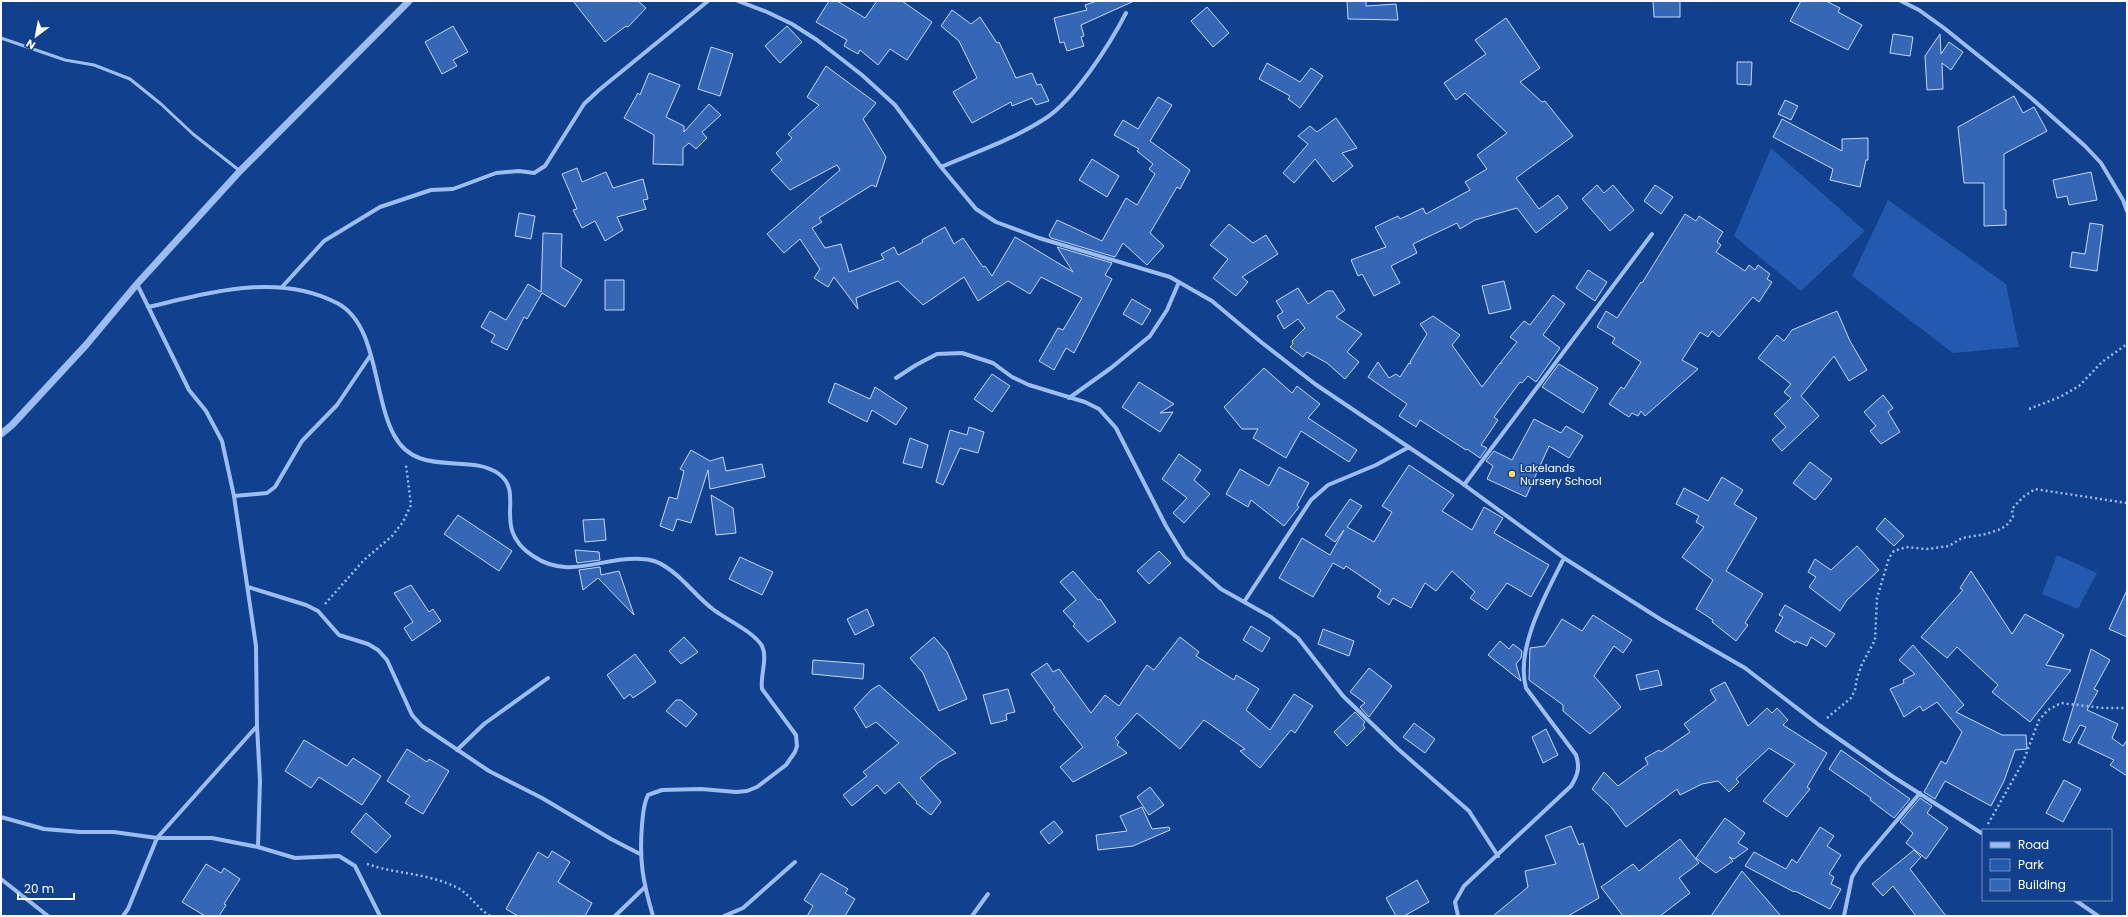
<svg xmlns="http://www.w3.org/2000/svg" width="2128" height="917" font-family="Poppins,sans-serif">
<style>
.green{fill:#2359ae}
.building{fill:#3567b6;stroke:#c2d9fd}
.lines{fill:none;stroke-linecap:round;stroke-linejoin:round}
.path{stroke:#9bbdf2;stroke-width:2.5;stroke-dasharray:2 3;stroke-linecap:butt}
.service{stroke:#9bbdf2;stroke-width:3}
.minor{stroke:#9bbdf2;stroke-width:4}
.tertiary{stroke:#9bbdf2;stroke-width:7}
.poi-dot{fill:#ffda5c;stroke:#11408e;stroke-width:1.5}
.labels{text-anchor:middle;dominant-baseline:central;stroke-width:3;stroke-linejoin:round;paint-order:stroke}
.poi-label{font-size:11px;fill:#fff;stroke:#11408e;text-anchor:start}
</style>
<rect width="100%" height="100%" fill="#11408e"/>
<path class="green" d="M1771,148L1865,231L1801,291L1734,236Z
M1888,200L2006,284L2019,347L1953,353L1852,276Z
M2057,555L2097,573L2078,609L2042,594Z"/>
<path class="building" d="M573,1H638L646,8L628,27L626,26L605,42Z
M829,1H837L865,18L877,1H902L932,22L907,60L890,49L878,65L860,50L858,54L844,46L847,40L816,22Z
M1097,1H1134L1081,25L1084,36L1081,37L1084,46L1067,51L1064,42L1060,43L1054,18L1087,10L1085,5Z
M1347,1H1366V6L1396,4L1398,20L1348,19Z
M1653,1H1680V17H1654Z
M1801,1H1826L1840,8L1838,12L1862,25L1848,50L1790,21Z
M1207,7L1229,33L1213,47L1191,21Z
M952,10L971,24L980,17L997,43L999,42L1016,78L1032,73L1037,85L1041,84L1049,101L1036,105L1032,98L1012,106L1011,102L972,123L953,92L977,78L959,41L941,26Z
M1506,18L1540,68L1520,82L1542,102L1545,101L1573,136L1516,178L1539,209L1558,195L1568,208L1536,233L1517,208L1475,220L1460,229L1457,223L1413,244L1417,253L1391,266L1400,283L1374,296L1362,274L1358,276L1351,260L1386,247L1375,227L1398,216L1400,219L1423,208L1426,214L1470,190L1465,182L1487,169L1477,155L1507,133L1465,93L1456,100L1444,83L1486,54L1475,40Z
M453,26L468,52L453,60L457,66L442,74L425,42Z
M787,26L802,42L780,63L765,46Z
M1893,34L1913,37L1910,56L1890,53Z
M1940,34L1941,54L1949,42L1963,52L1951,70L1942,63L1943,89L1927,90L1925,56Z
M711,47L733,54L720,96L698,89Z
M1737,62H1752L1751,85L1737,84Z
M1267,63L1300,82L1311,68L1323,76L1300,108L1288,99L1290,96L1259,79Z
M826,66L876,103L863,119L886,157L876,187L872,185L819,218L822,222L812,228L825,248L841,244L849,272L884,259L881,254L894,247L898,255L923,242L922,240L945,227L954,244L963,238L983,267L985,266L992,276L1015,237L1073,272L1057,247L1112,263L1105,275L1112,279L1074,353L1066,348L1054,370L1039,361L1058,328L1063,330L1082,298L1041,277L1030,294L1008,281L978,301L964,277L923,305L898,281L856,298L858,309L834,277L828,287L814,278L820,269L800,239L784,253L767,234L840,170L837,165L790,190L771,170L782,160L776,153L792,138L788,134L819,105L807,97Z
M649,73L680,85L666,117L684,126V132L709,104L721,115L702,132L707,138L696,149L689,143L683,148V165L653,164L654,135L624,118L638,93L640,95Z
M2014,96L2023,113L2034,107L2047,131L2004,154V210H2006V225L1984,226V183H1964L1958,127Z
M1158,97L1172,105L1150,141L1190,170L1180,189L1177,187L1150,233L1164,246L1147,265L1123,243L1115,257L1051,238L1049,235L1057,220L1102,241L1126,198L1137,205L1155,174L1149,169L1153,164L1137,151L1139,149L1114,135L1123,120L1138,129Z
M1785,100L1798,106L1791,120L1778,114Z
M1336,118L1357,148L1342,153L1353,166L1333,182L1315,159L1294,183L1283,173L1308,144L1298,136L1310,126L1317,132Z
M1782,119L1842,151V139L1868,138V160H1866L1860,187L1830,180L1833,169L1773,137Z
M1092,159L1119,176L1107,197L1079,180Z
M577,168L582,182L606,172L613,188L643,179L648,199L643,200L646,209L617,217L623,230L605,241L595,221L582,228L573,210L577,209L562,174Z
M2091,172L2097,200L2069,205L2067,196L2057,198L2053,180Z
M1597,185L1604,193L1613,185L1634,210L1610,231L1582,199Z
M1655,185L1673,197L1661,214L1644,201Z
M519,213L535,216L531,239L515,236Z
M1685,214L1696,221L1699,216L1723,232L1717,242L1721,245L1716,252L1745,271L1749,265L1755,270L1758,265L1770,274L1767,279L1772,282L1759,302L1753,297L1719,337L1712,331L1708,337L1700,332L1682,360L1698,369L1645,416L1641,411L1638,416L1632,413L1629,417L1609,404L1621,387L1624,389L1641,362L1612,343L1615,338L1597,327L1606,311L1617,318L1641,282L1642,283Z
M2090,223L2103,225L2097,271L2070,267L2072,252L2085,254Z
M1229,224L1253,243L1266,235L1278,254L1242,277L1248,282L1236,296L1213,278L1228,259L1210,245Z
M543,233L562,234L561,267L582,280L565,307L542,293L527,319L524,317L507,350L491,342L495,335L481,327L490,311L506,320L528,284L541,292Z
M1588,270L1607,282L1595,301L1576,288Z
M605,280H624V310H605Z
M1504,281L1511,309L1489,314L1482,286Z
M1298,288L1308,304L1327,291H1333L1345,310L1336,317L1362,334L1347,352L1359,362L1345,379L1327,363L1307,352L1303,357L1290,347L1293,344L1292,341L1305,328L1298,319L1284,329L1277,316L1283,312L1276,301Z
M1553,295L1565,304L1543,335L1560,348L1536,382L1528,376L1522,383L1520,382L1494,417L1498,420L1481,445L1487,448L1480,458L1467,449L1466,450L1420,420L1416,427L1399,416L1407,404L1368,377L1378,362L1389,378L1396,374L1400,377L1409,363L1411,364L1410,362L1427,334L1420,324L1433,316L1460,335L1452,345L1482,387L1500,363L1501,364V362L1517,342L1510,337L1524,321L1530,325Z
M1132,299L1151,310L1142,325L1123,314Z
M1837,311L1850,341L1867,370L1849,381L1834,356L1801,396L1819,416L1782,451L1772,440L1786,427L1774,414L1791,398L1784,392L1791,384L1758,358L1777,335L1784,341L1792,330Z
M1559,364L1598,388L1583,413L1542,387Z
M1264,368L1292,393L1297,386L1320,404L1308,418L1357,450L1349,462L1301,431L1286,458L1253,438L1258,429H1242L1224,407Z
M992,374L1010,386L992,412L974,399Z
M1139,382L1174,404L1160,413L1173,412L1160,432L1122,407Z
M835,383L870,399L875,387L907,408L896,425L872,410L867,422L828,402Z
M1883,395L1893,408L1888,412L1900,432L1881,444L1870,431L1876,426L1864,412Z
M1534,419L1561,433L1566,426L1583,436L1569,458L1549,446L1526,497L1487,479L1493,466L1486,461L1494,451L1512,460Z
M969,427L984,432L978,453L960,448L943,485L936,482L950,430L967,435Z
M910,438L928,445L922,468L903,463Z
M691,450L710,461L723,457L726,471L762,464L765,477L710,489L708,470L691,523L677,519L673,531L660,526L669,497L677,499L684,471L680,469Z
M1179,454L1201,470L1194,480L1210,494L1184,523L1173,513L1187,498L1162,479Z
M1810,462L1832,479L1815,500L1793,483Z
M1409,465L1454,495L1442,511L1472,530L1484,507L1503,518L1494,533L1549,565L1531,597L1507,583L1487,610L1470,598L1475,592L1452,571L1436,591L1425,583L1411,608L1393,598L1389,605L1377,597L1381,590L1346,566L1344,569L1333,563L1313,597L1279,578L1302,538L1330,555L1344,530L1335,542L1325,535L1350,499L1362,506L1347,527L1374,542L1392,512L1382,506Z
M1279,467L1309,483L1297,505L1299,507L1284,526L1251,500L1248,507L1226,494L1240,469L1269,486Z
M1722,477L1743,490L1734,504L1757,518L1726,571L1763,594L1745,623L1748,625L1736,641L1712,622L1713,620L1696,609L1713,580L1682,557L1704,527L1696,522L1699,516L1676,504L1684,488L1708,501Z
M711,495L733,508L736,533L716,535Z
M458,515L512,551L499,571L444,534Z
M1885,518L1904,536L1894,546L1876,529Z
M604,519L606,540L585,542L583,520Z
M1857,546L1879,570L1847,600L1840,611L1809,587L1816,577L1808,572L1815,559L1831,570Z
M575,550L599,552L600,560L577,563Z
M1159,551L1171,563L1149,584L1137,571Z
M740,557L773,572L762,595L729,579Z
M600,567L601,575L619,571L634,615L598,578L583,590L579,570Z
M1073,571L1098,600L1100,599L1116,622L1088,642L1073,626L1075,624L1063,611L1076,600L1060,582Z
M1971,571L2012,634L2025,614L2064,635L2046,665L2071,670L2030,722L1992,692L1998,685L1957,647L1947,658L1921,637L1963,590L1960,588Z
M411,585L429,612L433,609L441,621L412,641L404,628L413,622L394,593Z
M2127,590V637L2109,629Z
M1785,605L1835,634L1826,647L1811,637L1807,646L1796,641L1795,643L1775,631L1783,617L1779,615Z
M867,609L874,625L855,635L847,619Z
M1593,615L1632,640L1623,653L1614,646L1594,676L1621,707L1590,734L1563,711V705L1529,680L1530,648L1545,646L1562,619L1582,631Z
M1251,626L1270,638L1262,652L1243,640Z
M1323,629L1354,641L1349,656L1318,644Z
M684,637L698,652L681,664L669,651Z
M934,637L947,652L967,699L939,711L923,673L910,658Z
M1180,637L1199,652L1196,656L1234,680L1236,675L1259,689L1246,710L1270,730L1294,694L1313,706L1295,733L1291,730L1260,768L1240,751L1245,749L1204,720L1180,749L1137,713L1115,738L1119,742L1117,745L1127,753L1073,782L1060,767L1083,747L1053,709L1055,708L1031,674L1047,663L1053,672L1059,669L1091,713L1105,695L1119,706L1147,665L1154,670Z
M1500,641L1509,649L1513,644L1522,651L1521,658L1516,664L1521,681L1488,655Z
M1913,645L1964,705L1956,712L2002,735H2026L2027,749L2015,750L2004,781L1991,806L1945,781L1935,799L1924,792L1941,761L1946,764L1962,732L1937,702L1923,711L1920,706L1904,717L1890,689L1904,683L1903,680L1915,674L1899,660Z
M2091,649L2110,660L2094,689L2098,691L2087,710L2118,724L2112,738L2123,746L2127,740V776L2110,765L2114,760L2078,743L2086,727L2080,725L2070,743L2063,740Z
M635,654L656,682L633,698L630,694L624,699L607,675Z
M813,660L864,664L863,679L812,674Z
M1369,668L1392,686L1369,717L1360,707L1365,703L1350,692Z
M1658,670L1662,685L1640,690L1636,675Z
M1725,682L1748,726L1767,708L1772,713L1777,708L1788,720L1783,725L1827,753L1807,787L1810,789L1787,817L1763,801L1795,764L1769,748L1736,779L1739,782L1729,792L1718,781L1702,784L1680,795L1677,789L1626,827L1611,807L1592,789L1604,772L1618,786L1648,764L1645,758L1659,750L1661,752L1690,732L1684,724L1716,700L1710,690Z
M879,685L956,753L939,762L920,778L941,802L931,815L916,803L917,802L899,782L885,794L877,785L852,806L843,795L867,776L863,772L899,743L876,722L866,728L854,708L871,690Z
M1008,689L1015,712L1006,714L1007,720L991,724L983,695Z
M676,700H681L697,714L686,727L666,711Z
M1355,712L1365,722L1363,725L1365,728L1347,746L1334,732Z
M1414,723L1435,739L1425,753L1403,737Z
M1546,729L1558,755L1543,763L1532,737Z
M304,740L347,766L353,758L381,776L362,805L319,777L311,788L285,771Z
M407,749L427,762L429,759L449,771L423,814L405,803L410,796L387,781Z
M1841,750L1910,799L1894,818L1870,800L1871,798L1829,769Z
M2064,780L2081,789L2063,822L2046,813Z
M1150,787L1164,805L1149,815L1137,797Z
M1920,798L1932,806L1927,813L1948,828L1926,859L1906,843L1913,833L1900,822Z
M1142,807L1152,829L1169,827L1170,830L1133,846L1098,850L1096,835L1127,831L1120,816Z
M366,813L391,836L376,853L351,832Z
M1725,818L1745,833L1738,843L1748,849L1734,859L1729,857L1733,861L1716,873L1696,858Z
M1054,821L1063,832L1049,844L1040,832Z
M1571,826L1579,845L1583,843L1599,898L1568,916H1493L1528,887L1525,871L1556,864L1545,836Z
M1820,827L1834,836L1827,846L1841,855L1829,874L1834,877L1831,884L1841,889L1830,909L1795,891L1794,892L1745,866L1754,852L1786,869L1792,859L1797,863Z
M1680,839L1699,863L1679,878L1690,893L1660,916H1623L1601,887L1633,864L1639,871Z
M1914,850L1921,857L1910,869L1946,916H1916L1893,886L1883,896L1872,884Z
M552,851L570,862L558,882L592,903L585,916H518L506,909L538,852L548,858Z
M206,864L221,873L224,868L240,879L224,904L226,905L219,916H205L182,902Z
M1742,871L1781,916H1711Z
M821,873L848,889L845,893L855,899L845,916H807L813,906L804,900Z
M1417,880L1429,902L1404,916H1396L1386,898Z"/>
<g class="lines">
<path class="path" d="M2029,409L2060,397L2079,386L2102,362L2127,344
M325,604L364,560L392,536L403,522L411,505L406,465
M1827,718L1851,698L1855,690L1857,678L1862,664L1875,640L1877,598L1889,558L1894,551L1906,547L1927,549L1949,546L1962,538L1986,534L2001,529L2008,524L2013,517L2012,509L2023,497L2035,489L2127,503
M1988,824L2023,762L2039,720L2048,710L2061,703L2103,708H2127
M367,864C396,874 427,873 456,887C470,894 477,908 490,916"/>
<path class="service" d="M1,38L65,60L94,65L130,79L161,104L193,134L240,171"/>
<path class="minor" d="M738,1L767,12L792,24L817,40L862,75L895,105L941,167L976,209L996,222L1039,238L1170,277L1212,301L1261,342L1315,384L1459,481L1564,558L1660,619L1745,668L1819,725L1892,776L1983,834
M1901,1L1919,10L1944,28L2030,97L2085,146L2101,163L2123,200L2127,211
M941,167C976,152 1014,139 1046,118C1075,99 1110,44 1126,13
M137,284L189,390L206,411L222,441L234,496L256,646L257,726L260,781L258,847
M282,287L324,241L380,207L431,190L453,189L496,173L519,171L534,173L545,166L584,104L599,90L708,1
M148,307C210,293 277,272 337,303C378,324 373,397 394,435C417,479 469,452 499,474C526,494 490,528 533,556C570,581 602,556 641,559C650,559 659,562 666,567C684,578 696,597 714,610C727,620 754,632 762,646C768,658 760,676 762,689L796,735L797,746L795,752L786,765L757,787L747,791L736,792L701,789L662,790L648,795C643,805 643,815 642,825C639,861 643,882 653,916
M896,378L916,365L937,354L962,353L993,363L1012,377L1029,385L1085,402L1099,409L1116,428L1166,526L1185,557L1221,589L1271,617L1298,638L1343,696L1398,749L1469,811L1498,856
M1069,398L1111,368L1150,336L1167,310L1179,282
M1464,485L1652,234
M234,496L267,493L275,487L302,441L337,405L370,356
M248,587L306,605L318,611L339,635L368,644L378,650L387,660L412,715L422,726L489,771L542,798L611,839L640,854
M1244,602L1311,500L1328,485L1376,465L1409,447
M457,750L484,724L548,678
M1,817L44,829L80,832H114L157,838H212L258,847L295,858L339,856L355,866L380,916
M1,879L48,916
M2075,900L2098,916
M123,916L128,909L157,838L257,726
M615,916L645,887
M724,916L743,908L795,862
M972,916L988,894
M1458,916L1455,902L1464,886L1571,786C1578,775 1580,767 1576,755L1526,688C1515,648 1546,594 1564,558
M1844,916L1852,877L1860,864L1920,793"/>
<path class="tertiary" d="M1,434L12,425L86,345L137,284L240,171L409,1"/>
</g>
<circle class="poi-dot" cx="1512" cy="474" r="4"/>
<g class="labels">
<g class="poi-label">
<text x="1520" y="468">Lakelands<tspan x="1520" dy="13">Nursery School</tspan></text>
</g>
</g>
<rect width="2128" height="917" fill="none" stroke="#ffffff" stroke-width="4"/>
<rect x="1982" y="829" width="130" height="72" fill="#11408e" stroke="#708cbb"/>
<rect x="1990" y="842" width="20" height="6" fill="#9bbdf2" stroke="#708cbb"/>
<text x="2018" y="849" font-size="12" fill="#ffffff">Road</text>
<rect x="1990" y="859" width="20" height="12" fill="#2359ae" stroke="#708cbb"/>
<text x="2018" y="869" font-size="12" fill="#ffffff">Park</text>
<rect x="1990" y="879" width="20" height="12" fill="#3567b6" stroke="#708cbb"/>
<text x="2018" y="889" font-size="12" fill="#ffffff">Building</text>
<g transform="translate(36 36) rotate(212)" stroke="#11408e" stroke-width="3" paint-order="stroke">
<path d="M0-3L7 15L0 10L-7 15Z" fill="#ffffff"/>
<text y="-6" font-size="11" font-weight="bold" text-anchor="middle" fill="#ffffff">N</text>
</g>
<path d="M18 893v6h56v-6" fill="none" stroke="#ffffff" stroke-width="2"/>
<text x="24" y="893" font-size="12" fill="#ffffff" stroke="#11408e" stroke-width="3" paint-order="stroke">20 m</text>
</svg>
